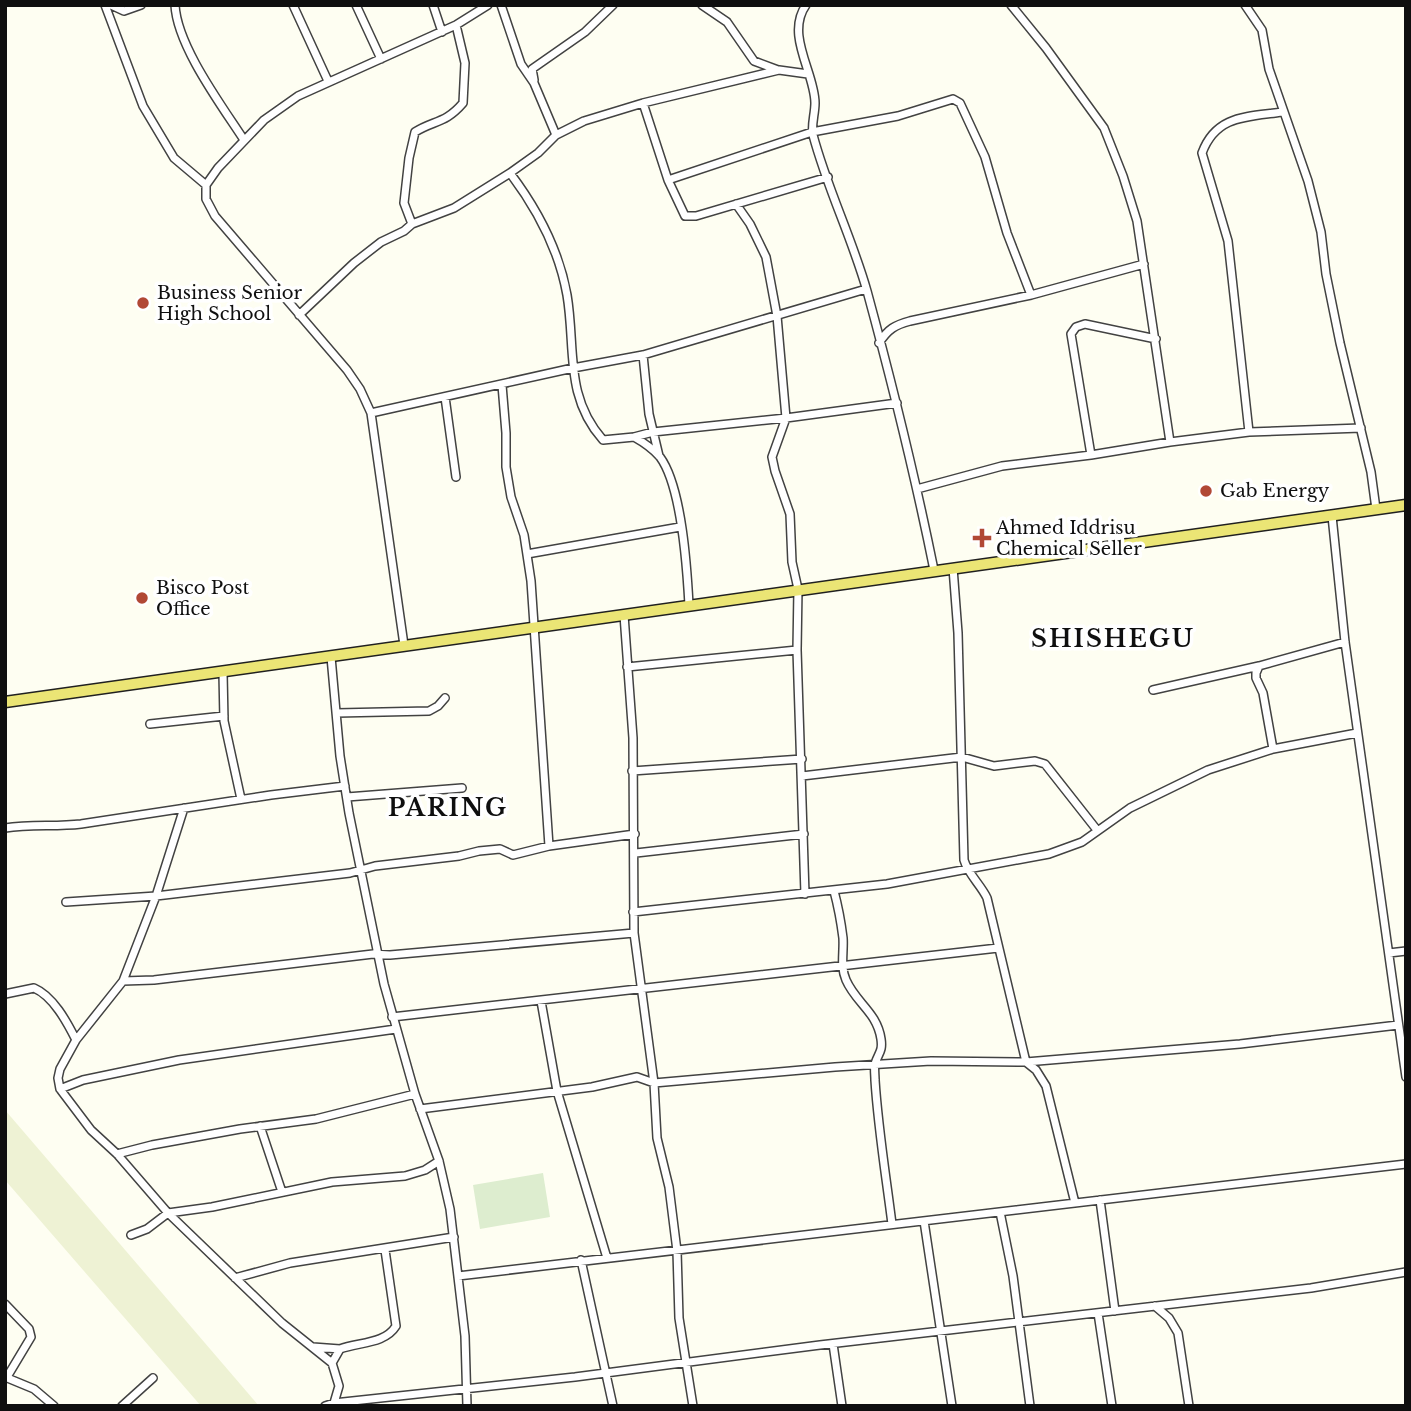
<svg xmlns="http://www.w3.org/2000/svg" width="1411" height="1411" font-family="'Libre Baskerville',serif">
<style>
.farmland{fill:#eef2d4}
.pitch{fill:#ddedcf}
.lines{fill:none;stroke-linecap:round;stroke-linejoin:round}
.minor-casing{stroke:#424242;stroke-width:10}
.major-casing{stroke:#202020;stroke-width:13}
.minor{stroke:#fff;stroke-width:7}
.major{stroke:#ebe575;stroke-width:10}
.poi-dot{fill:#b14835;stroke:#fff;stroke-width:2.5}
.labels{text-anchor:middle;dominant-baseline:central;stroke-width:7;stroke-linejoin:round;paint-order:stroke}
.poi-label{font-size:18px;fill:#0f0f0f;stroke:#fff;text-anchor:start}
.district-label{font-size:24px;font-weight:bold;letter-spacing:2px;fill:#0f0f0f;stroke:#fff}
</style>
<rect width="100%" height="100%" fill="#fefef2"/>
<path class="farmland" d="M5,1110L259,1406H201L5,1180Z"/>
<path class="pitch" d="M543,1173L550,1217L480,1229L473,1185Z"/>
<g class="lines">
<g class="minor-casing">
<path id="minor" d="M105,5L143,106L174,158L206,185
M111,5L124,11L141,5
M175,5C177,46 222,106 244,140
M293,5L328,81
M356,5L381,59
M433,5L442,32
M501,5L521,64L534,83L556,135
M702,5L727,22L754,61L778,70
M806,5C785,35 815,73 815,103C815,114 811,125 813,135C827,188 852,238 867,291C892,383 915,476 934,570
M1011,5L1046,48L1104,128L1123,176L1137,221L1170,442
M1245,5L1262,30L1269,69L1308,181L1321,232L1326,274L1340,343L1371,472L1376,509
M534,80L532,69L585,32L613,5
M643,103L668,180L685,216H696L828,177
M510,173C538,210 559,250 567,295C576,348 564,396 603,440L634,437C643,442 653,449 660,457C682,487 687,568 689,605
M668,180L812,132L898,116L953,99L960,103L985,157L1007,233L1031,295
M736,204L750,224L766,257L777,316L786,418L772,457L775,471L790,514L792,562L798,589L797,650L805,894
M412,224L404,203L409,158L415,132C434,120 445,124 463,103L465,63L456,25
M299,315L354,263L381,242L404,231L412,224L454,208L510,173L538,153L556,135L584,121L643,103L779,70L808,74
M879,343C888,329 895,325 910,321L1031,295L1144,264
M643,355L649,414L659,456
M502,385L506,433V467L511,497L524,535L531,581L549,846
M445,397L456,477
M371,413L573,368L643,355L866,289
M1249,432L1228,241L1202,153C1216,115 1247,117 1282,112
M634,437L653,432L786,418L897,403
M1091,455L1071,334L1076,327L1085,324L1156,339
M917,489L1002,466L1091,455L1170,442L1249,432L1361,428
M1332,516L1345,642L1406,1077
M527,554L680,527
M953,568L958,633L964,860C968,874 981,885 987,898L1026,1062L1036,1070L1046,1086L1075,1203
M624,615L633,738L634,933L654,1083L657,1138L669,1187L677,1251L679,1318L693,1406
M404,645L371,413L360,389L347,370L215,216L206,199V185L218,168L264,120L298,96L456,25L488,5
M331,657L340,756L349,813L384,984L415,1094L439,1161L450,1209L465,1336L467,1406
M627,667L797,650
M223,673L224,721L241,799
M1153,690L1259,666
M337,713L429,711L438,706L445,698
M150,724L224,716
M1273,749L1263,693L1256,678V673L1259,666L1345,642
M632,771L802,759
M802,776L962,757L994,766L1035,761L1045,764L1097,830
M347,797L462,788
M5,828C31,824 56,827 81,824L271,795L345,786
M636,853L804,834
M834,891C838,906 841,922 843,938C844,953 840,966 846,980C856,1003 877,1012 881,1039C883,1052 878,1053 875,1064C874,1068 875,1075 875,1080C878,1128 886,1176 892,1224
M66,902L156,896L350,873L375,866L459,856L479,851L500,849L513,855L549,846L635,834
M633,912L887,884L1049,854L1082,842L1130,808L1208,770L1273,749L1357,733
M1389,953L1406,951
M123,981L154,980L373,954L390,955L634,933
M5,994L34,988C53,996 67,1022 76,1040L60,1069L58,1078L60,1089L91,1130L117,1154L168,1213L282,1323L332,1363L339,1386L334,1403
M541,1001L557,1091L607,1258
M392,1017L998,948
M76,1040L123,981L156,896L184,808
M60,1089L83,1080L179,1060L396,1029
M420,1109L592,1087L637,1077L654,1083L835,1067L931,1061L1026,1062L1240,1044L1398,1025
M260,1126L282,1192
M117,1154L152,1145L240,1129L316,1119L415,1094
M1100,1200L1115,1311
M1000,1212L1013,1276L1030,1406
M924,1221L952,1406
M131,1235L147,1229L168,1213L212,1207L332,1182L405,1176L425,1170L439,1161
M581,1260L613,1406
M458,1276L1406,1164
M235,1278L290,1263L454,1237
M5,1304L29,1329L31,1337L7,1377
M1155,1306L1169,1318L1178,1333L1189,1406
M1098,1313L1112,1406
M833,1344L842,1406
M313,1347L340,1349
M332,1363L340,1349C359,1342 385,1344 396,1326L385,1250
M5,1377L34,1389L54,1406
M122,1406L153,1378
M325,1406L334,1403L575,1377L820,1345L1311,1288L1406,1272"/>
</g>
<g class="major-casing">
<path id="major" d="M5,702L1406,505"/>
</g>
<use href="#minor" class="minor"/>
<use href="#major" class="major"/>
</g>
<g class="poi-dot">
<circle cx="143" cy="303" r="7"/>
<circle cx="1206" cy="491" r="7"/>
<path d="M978.5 527.5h7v7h7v7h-7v7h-7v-7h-7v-7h7z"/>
<circle cx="142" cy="598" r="7"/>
</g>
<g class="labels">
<g class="poi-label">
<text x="157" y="293">Business Senior<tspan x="157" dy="21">High School</tspan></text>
<text x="1220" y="491">Gab Energy</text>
<text x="996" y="528">Ahmed Iddrisu<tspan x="996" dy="21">Chemical Seller</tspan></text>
<text x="156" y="588">Bisco Post<tspan x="156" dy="21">Office</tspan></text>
</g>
<g class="district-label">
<text x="1113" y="638">SHISHEGU</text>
<text x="448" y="807">PARING</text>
</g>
</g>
<rect width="1411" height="1411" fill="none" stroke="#0f0f0f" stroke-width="14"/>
</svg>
